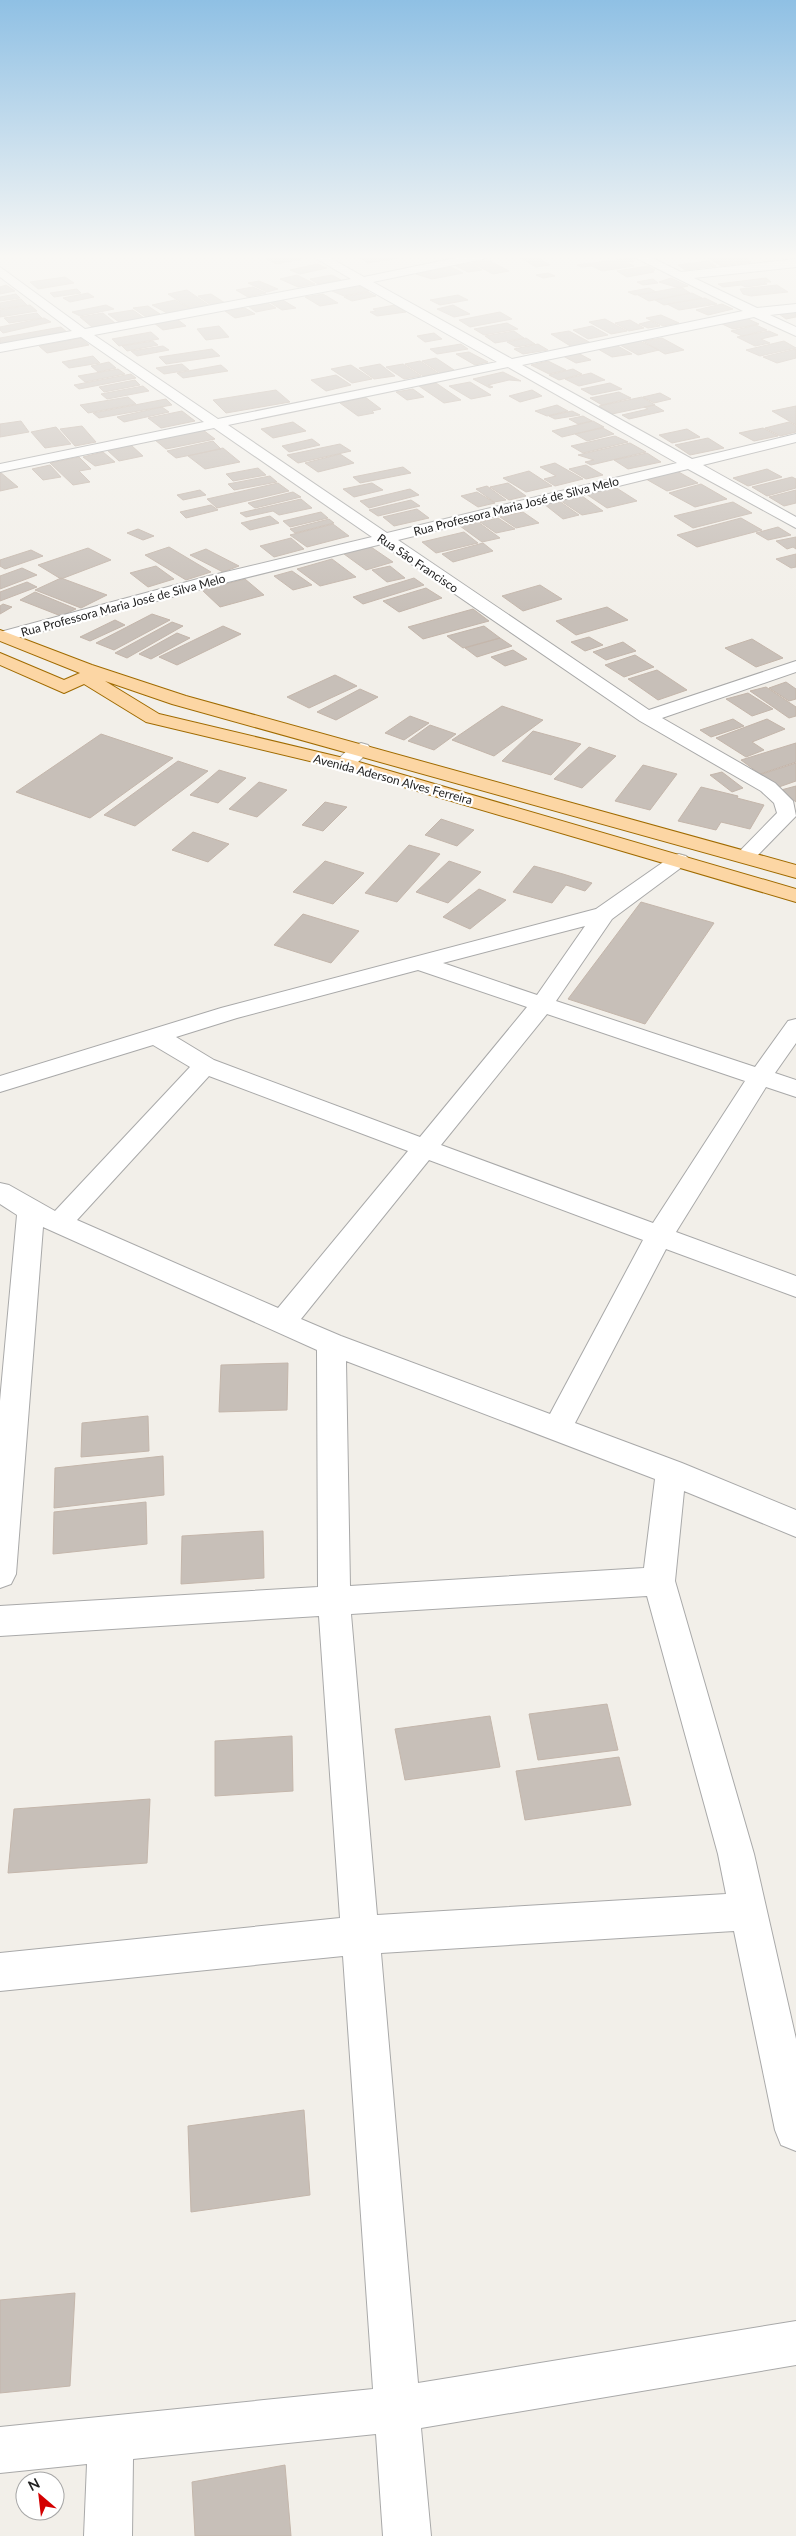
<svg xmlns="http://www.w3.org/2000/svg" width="796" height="2536" font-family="Lato,sans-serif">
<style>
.building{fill:#c7bfb8;stroke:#c4b6ab}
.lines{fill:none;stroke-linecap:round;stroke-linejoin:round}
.street-casing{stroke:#a9a9a9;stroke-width:2}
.primary-casing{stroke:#a06b00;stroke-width:2}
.street{fill:#fff;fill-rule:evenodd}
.primary{fill:#fcd6a4;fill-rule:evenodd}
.labels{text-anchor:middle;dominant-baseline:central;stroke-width:4.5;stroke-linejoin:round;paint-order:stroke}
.far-street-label{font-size:12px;fill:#222;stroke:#fff}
</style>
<rect width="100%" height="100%" fill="#f2efe9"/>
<path class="building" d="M276,256H297L302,259L276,264L265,258Z
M357,256H395L398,258L368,263Z
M527,256H535L550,265L536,267L521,258Z
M706,256H724L736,264L721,266Z
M727,256H743L751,262L738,264Z
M630,258L634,261L626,262L634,266L602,271L592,266L581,267L577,265Z
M488,260L509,271L493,274L472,263Z
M708,261L716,266L685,270L678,265Z
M470,263L482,270L468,272L456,266Z
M317,264L327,268L300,274L290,270Z
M648,266L655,270L651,271L654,272L627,277L617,271Z
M451,267L463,273L432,279L416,274Z
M548,273L555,276L543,278L536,275Z
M297,275L315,284L298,287L280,279Z
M332,275L341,280L318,284L310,279Z
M65,277L74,283L38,289L30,282Z
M671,278L688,286L679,288L659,282Z
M766,278L771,282H764L767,284L746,287L741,285L723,287L718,284Z
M653,279L658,283L643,285L637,282Z
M259,281L278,289L267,292L248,283Z
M6,285L15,291L0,294V287Z
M358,285L369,291L344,296L332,291Z
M777,285L788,292L751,296L743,294L740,289Z
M253,287L266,293L248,297L236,290Z
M681,287L690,293L649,301L638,295Z
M649,288L656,292L635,295L628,292Z
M77,289L81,293L54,297L50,293Z
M187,290L210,306L191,309L168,294Z
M368,292L376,296L352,301L344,297Z
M88,293L94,297L70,302L63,298Z
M692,293L702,298L664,305L655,300Z
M16,294L20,298L0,301V297Z
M211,294L225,303L211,305L198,296Z
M323,294L338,303L320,306L305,297Z
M458,295L468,300L440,305L430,300Z
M705,298L717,304L679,310L667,304Z
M21,299L27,305L0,309V303Z
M281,299L296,308L282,310L268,301Z
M175,300L190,309L167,313L152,305Z
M268,303L276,308L256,312L248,306Z
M722,304L733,309L708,315L696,310Z
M30,305L37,311L0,317V310Z
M106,305L114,309L80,316L72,312Z
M395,305L406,312L377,316L370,312L376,311L373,309Z
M453,305L470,314L454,317L437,309Z
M148,306L160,314L146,317L133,308Z
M245,308L255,314L235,318L225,311Z
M133,310L144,318L119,322L108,314Z
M500,312L512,319L470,327L459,320Z
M796,312V317L786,319L779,314Z
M37,313L42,318L9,323L4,318Z
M103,313L115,323L92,327L80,317Z
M661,315L679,323L663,326L646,318Z
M44,318L51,322L3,333L0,330V327Z
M746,318L759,324L733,329L720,323Z
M177,319L186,326L163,330L154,323Z
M605,319L627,331L611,334L589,322Z
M630,320L644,328L629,331L615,323Z
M651,321L660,326L648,328L639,324Z
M507,323L518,329L484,335L474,329Z
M756,325L767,330L742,336L731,331Z
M219,326L229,337L206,340L197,329Z
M592,326L608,335L588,339L573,330Z
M61,327L68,333L0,345V338Z
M514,331L524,338L495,343L485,336Z
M569,331L591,343L572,347L551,334Z
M769,331L778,335L761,339L770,343L755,346L737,337Z
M151,332L159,339L119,346L112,339Z
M434,333L442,339L425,342L417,336Z
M81,338L89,345L47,353L39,346Z
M526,338L535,344L516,347L507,342Z
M662,338L684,350L665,354L643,341Z
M153,341L158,345L127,351L122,346Z
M640,341L659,350L638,355L620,345Z
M784,341L796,348L760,356L746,350Z
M461,344L468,349L437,354L430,349Z
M538,344L548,350L523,354L514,349Z
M616,345L632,354L612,357L598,349Z
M163,346L169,350L137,356L131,351Z
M212,349L220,356L166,364L159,357Z
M796,349V358L777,363L763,357Z
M469,352L488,362L475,365L456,354Z
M578,353L591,360L576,363L563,356Z
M93,356L100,363L69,368L62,362Z
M436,358L454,370L440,373L422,361Z
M420,361L438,373L423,376L405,364Z
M548,361L566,370L549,374L531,365Z
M109,362L116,368L98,372L91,366Z
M182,364L189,370L164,374L156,368Z
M380,364L395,376L374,379L359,368Z
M403,364L421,376L404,379L386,367Z
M221,365L228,371L183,378L177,373Z
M351,365L372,379L352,383L331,369Z
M118,369L125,374L85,382L78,376Z
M573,369L582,374L559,380L549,375Z
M503,372L521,381L509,380L488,385L493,387L490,388L473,379Z
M591,373L605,380L579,386L565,379Z
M131,374L136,378L79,389L74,385Z
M336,375L351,385L326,391L311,380Z
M135,380L140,385L104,392L99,387Z
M470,382L491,395L471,399L449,386Z
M436,383L461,400L444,403L419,386Z
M610,383L622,389L592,395L581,389Z
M143,386L149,391L107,399L101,394Z
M413,389L424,397L407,400L396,392Z
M276,390L290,402L226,413L213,400Z
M532,390L542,396L520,402L509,396Z
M619,392L631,398L602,405L590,398Z
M660,393L671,399L654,403L643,397Z
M128,397L136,404L88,413L80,405Z
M365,397L381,409L372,411L374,413L358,416L340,403Z
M642,397L655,405L612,414L599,406Z
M166,399L172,405L99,418L93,413Z
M557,405L568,411L547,416L535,411Z
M654,405L664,411L629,419L622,415L648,409L644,407Z
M796,406V425L772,411Z
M162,407L169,412L124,422L117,417Z
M182,411L195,421L161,428L148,418Z
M572,411L580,415L555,419L549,416Z
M583,416L592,421L578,424L569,419Z
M21,421L29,432L0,437V424Z
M593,421L604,427L562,437L552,431Z
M293,422L306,431L273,438L261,429Z
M789,422L796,426V432L780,436L765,428Z
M82,426L96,442L75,446L60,429Z
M56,427L71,444L45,448L31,432Z
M603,428L614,434L587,441L575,434Z
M763,428L778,436L754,441L739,433Z
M687,429L700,437L672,443L659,435Z
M203,430L215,439L166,449L155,440Z
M615,436L628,442L583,453L571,446Z
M708,438L724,448L690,455L675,445Z
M312,439L320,445L289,452L282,446Z
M213,441L221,449L176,458L167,451Z
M630,443L646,452L591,465L585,462L594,460L578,455Z
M340,444L351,451L298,463L287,455Z
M131,445L143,456L119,461L107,450Z
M223,448L240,462L205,469L188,456Z
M103,452L115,462L95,466L83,457Z
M647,453L661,462L628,469L614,460Z
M340,454L354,463L318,472L305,463Z
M79,457L91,469L79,471L90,482L73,485L50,463Z
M555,463L583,479L555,486L544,479L556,476L540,467Z
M50,465L61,477L43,480L32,469Z
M586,465L603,475L586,479L569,469Z
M403,467L411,473L360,483L353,477Z
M258,468L266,475L233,481L226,474Z
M767,469L782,477L748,486L733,478Z
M529,471L552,486L526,492L503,478Z
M677,471L698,483L667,491L646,479Z
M0,472L18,487L0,491Z
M270,476L277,482L234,490L228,484Z
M792,477L796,479V488L767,496L752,487Z
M278,483L289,491L217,508L207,499Z
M372,483L383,490L354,497L343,489Z
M508,483L526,496L509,500L490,487Z
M701,484L727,499L695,507L669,493Z
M487,486L506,500L494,502L476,489Z
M615,487L637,501L607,508L586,494Z
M410,489L419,495L369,508L360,501Z
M200,490L206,495L183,500L177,495Z
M796,490V503L784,506L769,497Z
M293,492L301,497L255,508L248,503Z
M477,492L495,503L478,507L461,496Z
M582,496L603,511L582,515L561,501Z
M301,499L312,508L279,515L273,511L246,517L240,513Z
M411,500L420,506L378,516L369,510Z
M559,501L579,515L563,519L544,504Z
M733,502L752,513L693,528L674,516Z
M211,505L218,510L186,518L180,512Z
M417,509L429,518L394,526L383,517Z
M321,512L328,518L290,527L283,521Z
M523,512L539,523L516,528L500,517Z
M270,516L279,523L250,530L241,523Z
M498,518L515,529L496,533L480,522Z
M741,518L762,530L697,547L677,535Z
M329,519L334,523L295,533L290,529Z
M478,522L500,538L482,542L460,526Z
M333,524L349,536L307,547L290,535Z
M778,527L791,535L768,540L756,533Z
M138,529L154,536L143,540L127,533Z
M464,532L478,543L436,553L422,542Z
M796,537V549L793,547L787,549L776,541Z
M291,538L304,549L274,557L260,546Z
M483,543L493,551L453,562L442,554Z
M169,547L211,572L186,580L145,555Z
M371,547L393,562L366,570L344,554Z
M88,548L111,560L61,579L38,565Z
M206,549L239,566L223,572L190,555Z
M31,550L43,556L5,569L0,566V560Z
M796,554V567L791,568L776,559Z
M332,559L356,577L320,586L297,569Z
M156,566L174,579L148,587L130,573Z
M390,566L405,578L387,582L372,570Z
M22,568L37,575L0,589V576Z
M292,571L312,585L293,590L274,576Z
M61,578L107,595L81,608L35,590Z
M414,578L424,585L363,604L353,597Z
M245,579L264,595L220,607L202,590Z
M27,582L37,587L0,601V592Z
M540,585L562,599L523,611L502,596Z
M426,588L442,598L399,612L383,601Z
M35,592L76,609L61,616L20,600Z
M3,604L12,607L0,614V606Z
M607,607L628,620L576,635L556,621Z
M473,609L489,621L423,639L408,627Z
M152,614L170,620L114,650L96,643Z
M115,620L125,625L90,641L80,637Z
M172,622L183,626L127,658L115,653Z
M223,626L241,634L177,665L159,657Z
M484,626L500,638L463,648L447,636Z
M177,633L190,638L151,659L139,654Z
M589,637L603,645L585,651L571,642Z
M500,638L512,646L477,657L465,648Z
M752,639L783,658L756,667L725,648Z
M623,642L636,651L606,660L593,652Z
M513,650L527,659L505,666L491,657Z
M635,655L654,667L624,677L605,665Z
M657,670L687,690L658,700L628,679Z
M335,675L357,686L309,708L287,697Z
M786,682L796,689V699L789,701L769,688Z
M766,687L796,707V716L789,718L750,691Z
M360,689L378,697L336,720L317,712Z
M748,693L773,709L752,716L726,699Z
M502,706L543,720L494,756L452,740Z
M410,716L429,723L404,740L385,733Z
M733,719L744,726L711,737L700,730Z
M767,719L785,729L752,742L764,750L746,757L716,738Z
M430,725L456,734L434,750L408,741Z
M533,731L581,744L551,775L502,761Z
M101,734L173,758L90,818L16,792Z
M796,743V762L760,774L741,760Z
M589,747L616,756L582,788L554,779Z
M178,761L208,771L135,826L104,815Z
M796,763V781L776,788L759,775Z
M643,765L677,774L650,810L615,801Z
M219,770L246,778L218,803L190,795Z
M722,772L743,788L732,792L710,775Z
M259,782L287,790L257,817L229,809Z
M796,786V802L781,790Z
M701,787L738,796L737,798L764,805L750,829L721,822L716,830L678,821Z
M325,802L347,807L323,831L302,825Z
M441,819L474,830L457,846L425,835Z
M193,832L229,844L208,862L172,850Z
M409,845L440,854L397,902L365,893Z
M325,861L364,873L333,904L293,892Z
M449,861L481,872L448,903L416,892Z
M534,866L563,874L592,883L585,891L566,885L552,903L513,892Z
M479,889L506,900L470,929L443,917Z
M641,902L714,923L645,1024L568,999Z
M303,914L359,931L331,963L274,945Z
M288,1363L287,1410L219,1412L221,1365Z
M148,1416L149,1451L81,1457L82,1423Z
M163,1456L164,1495L54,1508L55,1468Z
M146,1502L147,1544L53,1554L54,1512Z
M263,1531L264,1578L181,1584L182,1536Z
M607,1704L618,1750L538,1760L529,1714Z
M490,1716L500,1767L405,1780L395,1729Z
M292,1736L293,1791L215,1796V1741Z
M619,1757L631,1805L525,1820L516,1771Z
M150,1799L147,1863L8,1873L14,1809Z
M304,2110L310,2195L191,2212L188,2126Z
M75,2293L70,2386L0,2393V2300Z
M285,2465L291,2536H195L192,2482Z"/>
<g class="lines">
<g class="street-casing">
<path id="street" d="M312,256H327L364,277L465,256H489L483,259L373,282L512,359L743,311L632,256H648L681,272L796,259V267L694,278L757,308L796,304V312L770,315L796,327V336L754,317L522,365L692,459L796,434V442L703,465L796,517V528L688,469L398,540L649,710L796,661V672L662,718L775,783L793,801L796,816L753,860L746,862L739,860L735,856L777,813L774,803L761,791L640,721L382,544L220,584L10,640H0V632L209,576L372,537L214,428L0,472V464L204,422L81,337L0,352V344L72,331L0,277V267L85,329L351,279ZM360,285L497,362L218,419L94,335ZM508,367L677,463L387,533L228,425Z
M361,743L368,745L371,749L352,768H338L335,764C341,755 351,746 361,743Z
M679,854L686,856L690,860L686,864L612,919L556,1001L755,1067L788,1021L796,1019V1043L775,1073L796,1080V1097L766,1087L676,1232L796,1276V1297L666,1249L575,1423L682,1463L796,1510V1537L684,1491L675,1581L754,1854L796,2039V2151L781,2145L775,2130L734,1931L381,1953L418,2383L796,2321V2365L421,2428L431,2536H383L376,2434L133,2459L132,2536H84L87,2464L0,2473V2427L373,2389L343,1956L0,1991V1953L340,1918L319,1616L0,1636V1606L318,1587L317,1350L43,1227L16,1574L11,1584L0,1588V1401L17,1215L0,1204V1183L9,1185L55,1211L190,1067L153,1045L0,1092V1076L221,1008L596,909L672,856ZM585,926L537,995L443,963ZM418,970L527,1007L420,1137L214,1060L176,1037L237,1018ZM547,1014L745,1081L653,1223L441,1145ZM209,1076L408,1151L278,1308L77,1220ZM429,1160L643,1240L550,1414L341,1336L301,1319ZM346,1361L655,1479L644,1568L350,1586ZM647,1596L718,1854L726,1894L377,1915L351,1614Z"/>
</g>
<g class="primary-casing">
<path id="primary" d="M0,630L92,665L186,696L796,865V878L172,704L105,681L159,714L352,760L796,889V902L339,768L146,722L84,684L64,693L0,665V653L64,680L80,673L0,641Z"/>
</g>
<use href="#street" class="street"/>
<use href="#primary" class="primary"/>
</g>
<linearGradient id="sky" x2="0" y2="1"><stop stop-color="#8fc0e4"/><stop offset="0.42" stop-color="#f9f8f5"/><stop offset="1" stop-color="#f9f8f5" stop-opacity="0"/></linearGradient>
<rect width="796" height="611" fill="url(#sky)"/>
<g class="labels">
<g class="far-street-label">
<text transform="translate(516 506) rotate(-14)">Rua Professora Maria José de Silva Melo</text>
<text transform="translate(418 563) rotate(34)">Rua São Francisco</text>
<text transform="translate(123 605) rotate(-15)">Rua Professora Maria José de Silva Melo</text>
<text transform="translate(393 779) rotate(15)">Avenida Aderson Alves Ferreira</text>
</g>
</g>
<g transform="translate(40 2496) rotate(332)"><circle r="24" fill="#ffffff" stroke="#a7a7a7"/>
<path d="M0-4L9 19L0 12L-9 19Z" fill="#d40000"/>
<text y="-8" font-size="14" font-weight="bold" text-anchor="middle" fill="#222222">N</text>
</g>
</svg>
